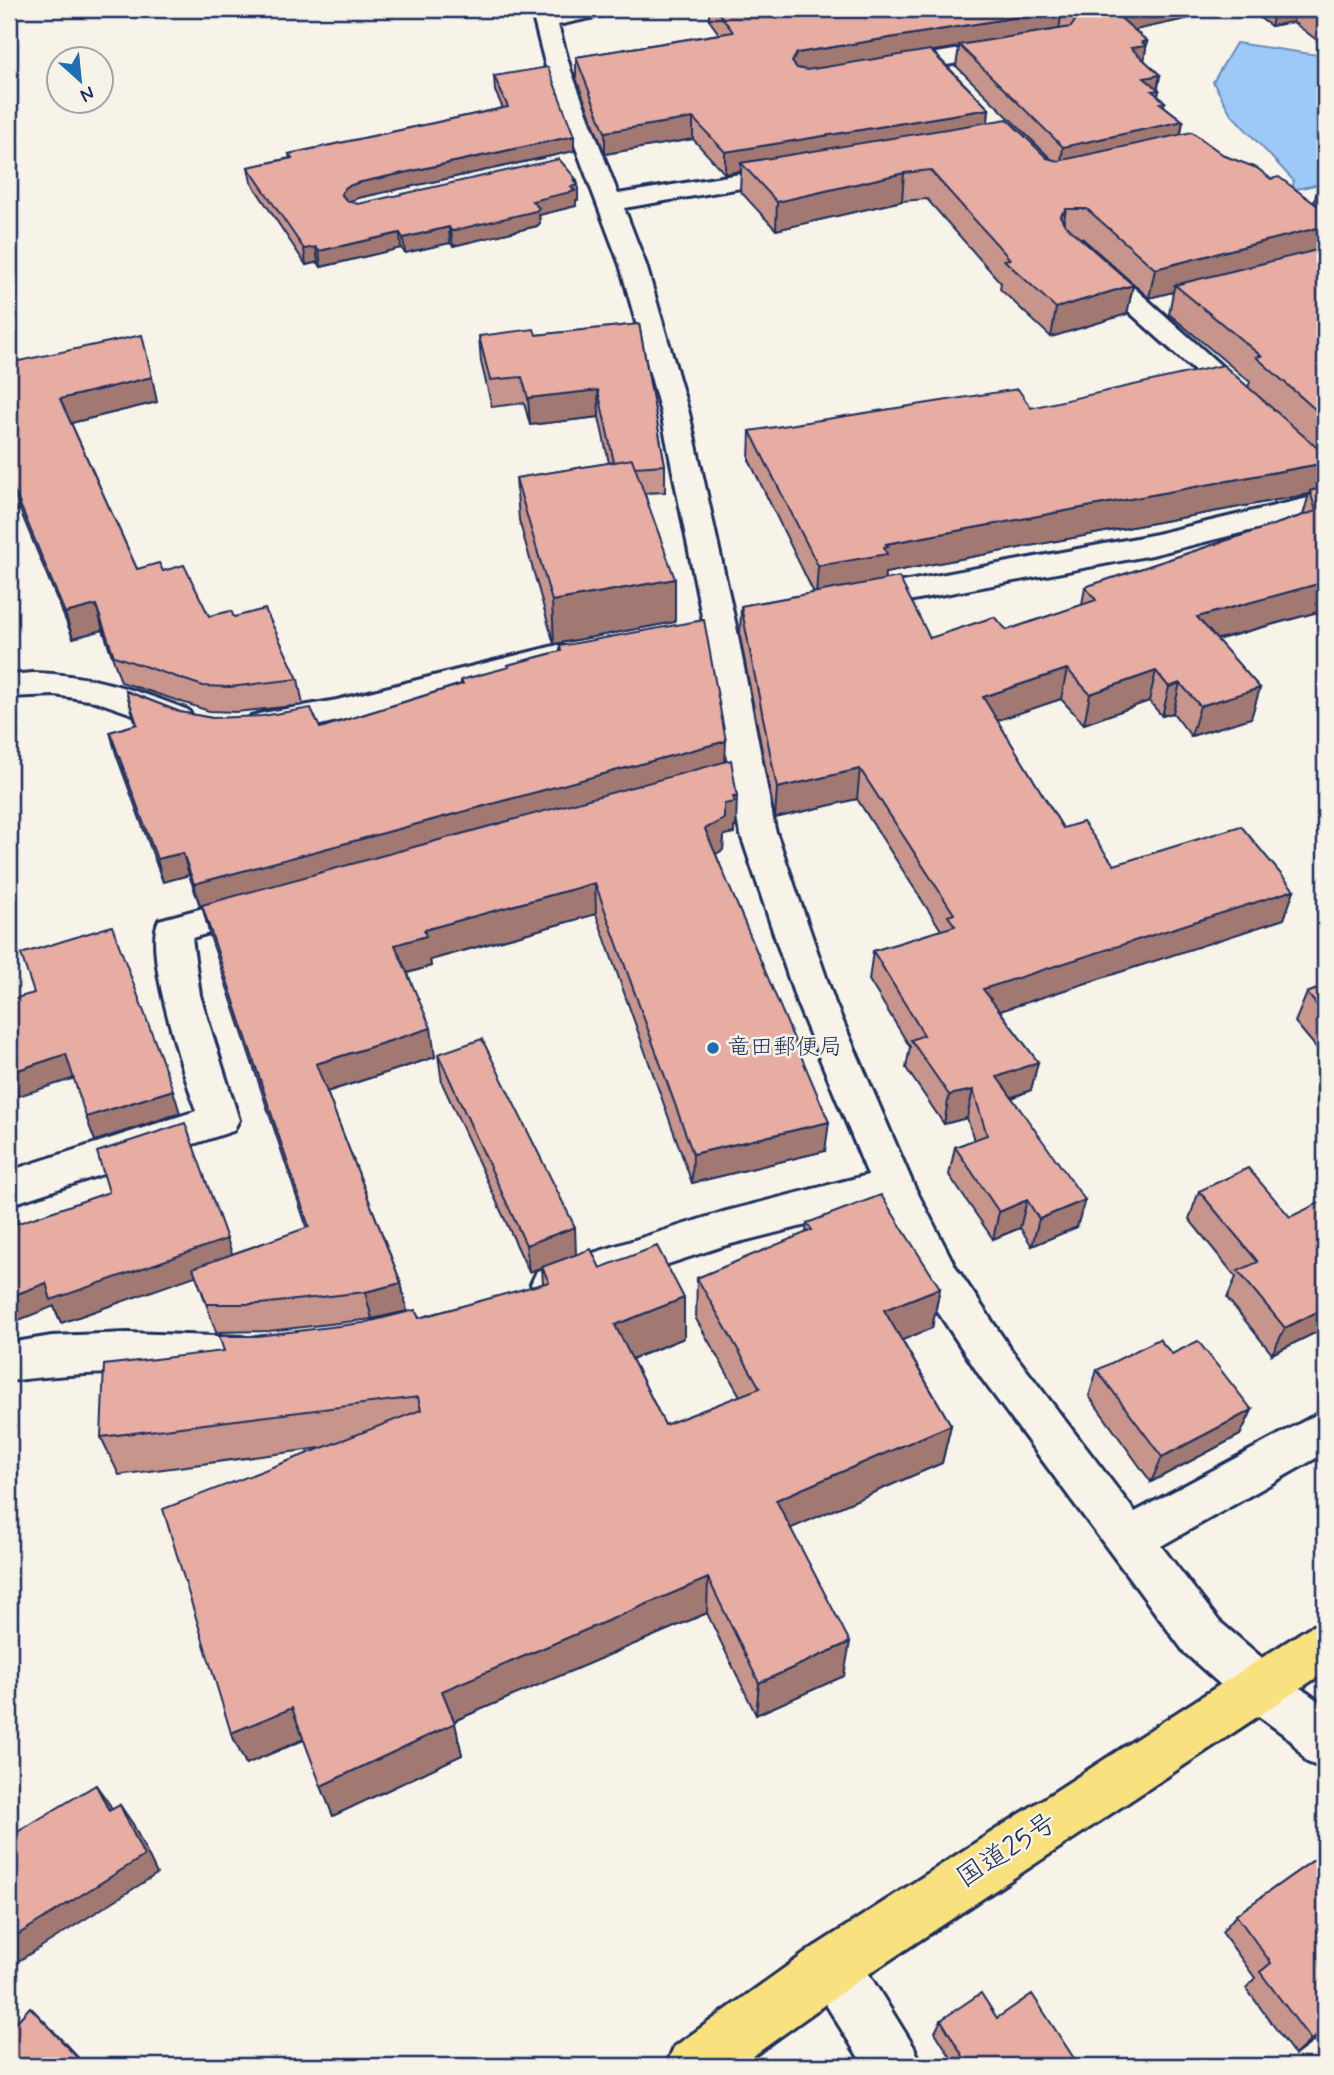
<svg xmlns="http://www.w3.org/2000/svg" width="1334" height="2075" font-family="Mynerve,'Klee One',sans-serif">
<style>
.water{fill:#9dc9f7;stroke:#698bba;stroke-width:2}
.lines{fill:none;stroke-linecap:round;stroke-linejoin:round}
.street-casing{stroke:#1b2f5e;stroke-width:6}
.highway-casing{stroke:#1b2f5e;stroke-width:6}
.street{fill:#f7f3e8;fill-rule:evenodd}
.highway{fill:#fae180;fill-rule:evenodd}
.wall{fill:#c7958c;stroke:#1b2f5e;stroke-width:2;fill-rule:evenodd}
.shaded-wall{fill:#a27972;stroke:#1b2f5e;stroke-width:2}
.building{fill:#e7ada3;stroke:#1b2f5e;stroke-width:2}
.poi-dot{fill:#1f6fb2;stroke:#f7f3e8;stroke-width:2.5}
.labels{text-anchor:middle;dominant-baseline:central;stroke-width:5;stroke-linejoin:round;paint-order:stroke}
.poi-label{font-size:23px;fill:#1b2f5e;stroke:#f7f3e8;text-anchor:start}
.near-street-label{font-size:28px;fill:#1b2f5e;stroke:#f7f3e8}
</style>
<rect width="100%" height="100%" fill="#f7f3e8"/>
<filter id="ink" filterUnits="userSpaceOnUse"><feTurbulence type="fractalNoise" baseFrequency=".0143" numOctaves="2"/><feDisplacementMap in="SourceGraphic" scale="14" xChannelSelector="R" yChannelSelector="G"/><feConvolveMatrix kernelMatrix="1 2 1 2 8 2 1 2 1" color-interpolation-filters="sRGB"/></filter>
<g filter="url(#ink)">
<path class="water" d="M1236,43L1325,56V183L1292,190L1294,181L1231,114L1213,82Z"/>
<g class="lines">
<g class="street-casing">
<path id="street" d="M531,9H553L554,12L570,9H611L608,14L558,25L571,71L618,194L794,165L803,167L806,172L803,177L794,179L624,208L646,265L689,413L736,626L775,829L835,1003L913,1184L955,1266L1012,1351L1135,1512L1325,1410V1453L1161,1546L1219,1621L1275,1669L1325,1706V1769L1307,1762L1290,1739L1241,1703L1185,1653L982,1379L925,1292L882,1206L723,1246L552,1302L537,1297L531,1284L537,1271L552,1266L723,1212L868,1175L797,1003L739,829L704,626L661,413L620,265L547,71Z
M1009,41L1020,48L1017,53L888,75L880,73L876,68L880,63L888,61Z
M1093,257L1102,259L1325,459V483L1315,480L1084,271L1080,265L1084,259Z
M1325,494V512L1152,555L855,611L844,608L839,601L844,594L855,591L1152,535Z
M558,645L569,648L574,656L569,664L300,730L263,735L251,732L246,724L251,716L263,713L337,700Z
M33,673C88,674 137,690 188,710L193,718L188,726L176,729L95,701L55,695L9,697V675Z
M255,894L268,898L273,907L268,916L192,938L200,995L239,1120L233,1131L9,1205V1171L196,1111C185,1074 142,952 159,920Z
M128,1333L243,1337L258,1342L265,1356L258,1370L243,1375C164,1372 87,1370 9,1381V1343L52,1336Z
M833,1939L852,1947L914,2047L922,2066H864L814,1985L806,1966L814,1947Z"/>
</g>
<g class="highway-casing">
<path id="highway" d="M1325,1621V1672L852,1985L739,2066H666L674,2047L814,1947L1308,1628Z"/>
</g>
<use href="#street" class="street"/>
<use href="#highway" class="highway"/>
</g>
<path class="wall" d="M709,9H1232L1134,30L1147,41L1144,60L1160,75L1158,88L1159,90L1158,96L1165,102L1164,106L1183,121L1181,134L1271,179L1314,203L1320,178L1325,176V610L1217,640L1260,688L1251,718L1191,736L1173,713L1162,716L1149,701L1084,724L1061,699L997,720L1063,828L1114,865L1294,890L1284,919L1000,1011L1038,1062L1031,1090L1012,1098L1077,1227L1032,1246L1020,1228L993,1239L949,1175L955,1147L974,1140L967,1118L944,1124L906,1068L910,1047L869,980L873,951L941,930L857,799L775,818L740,636L741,606L814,593L749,460L750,431L1031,408L1248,387L1250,382L1169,314L1173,292L1149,298L1082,238H1080L1133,285L1127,314L1051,337L1000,289L1001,283L927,199L902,201L776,230L740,191L741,171L725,174L693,139L605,154L576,78V57L719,34L709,20ZM959,47L956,66L1051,159L1047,158L988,122L989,109L932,51ZM1309,494L1303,515L1085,587L1082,605L1007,630L930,638L884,580L885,573Z
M1247,9H1325V39L1318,41L1293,22L1271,26Z
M494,76L574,151L358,198L349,202L358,204L577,184L578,200H576V206L539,215L540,223L537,226L453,246L450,243L405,253L401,248L321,267L318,262L306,265L251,182L248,167L290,158L289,154L503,108L495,91Z
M639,324L665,465V492L645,493L675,622L554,644L519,520L516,478L609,463L599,417L530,425L524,403L492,407L481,362L479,336L536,335Z
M9,363L157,402L71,423L137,569L163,571L209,616L234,617L298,679L303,705L236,712L209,711L121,682L103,630L73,638L20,510L9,513Z
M560,646L725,762L736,827H734V833L724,835L723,850L716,854L825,1151L692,1183L596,914L430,960L431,966L408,973L435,1057L327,1092L401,1283L407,1311L372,1319L269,1331L216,1332L196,1275L61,1323L13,1212L18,1223L232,1254L307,1228L210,936L202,906H200L189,875L163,882L116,754L110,732L136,725L126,691L180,712L212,718L320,728L461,684V680L508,668V665L560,651Z
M1325,986V1058L1295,1022L1307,993Z
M438,1054L576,1255L529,1272L442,1083Z
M1199,1191L1290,1217L1325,1328L1272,1354L1227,1298L1236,1277L1189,1219Z
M807,1223L940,1288L932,1328L902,1340L951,1425L942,1463L791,1528L844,1676L756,1715L707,1613L454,1721L462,1755L333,1816L304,1740L246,1764L231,1733L321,1448L119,1475L101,1437L224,1351L257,1336L419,1318L543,1284L542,1267L600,1268L684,1298V1338L632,1359L665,1425L740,1396L696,1319L697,1278L806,1233Z
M1097,1370L1252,1410L1240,1435L1151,1482L1089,1396Z
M1325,1852V2056L1314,2041L1295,2055L1246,1988L1255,1978L1222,1932L1236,1915Z
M997,2018L1079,2066H956L935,2032L941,2020Z"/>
<path class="shaded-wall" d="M1141,9H1232L1112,35L1116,14Z
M1275,9H1296L1293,22L1271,26Z
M1062,10L1059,30L959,45V47L796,73L792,62L797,53Z
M1323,20H1325V39L1318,41Z
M1147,41L1144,62L1131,48L1142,42Z
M1160,75L1157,90H1159L1155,111L1144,78Z
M989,109L987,130L741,163V171L725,174V152Z
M693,118V139L605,154V132Z
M1183,121L1179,142L1060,168L1063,147Z
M574,136V151L358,198L348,202L341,194L346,187L357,183Z
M904,173L902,201L776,230L777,202Z
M574,180H577L578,185V200H576V206L539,215L540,223L537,226L453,246L451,231L571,187Z
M1066,209L1061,237L1060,216Z
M1325,226V250L1175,285L1173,292L1149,298L1155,269Z
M449,227L450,243L405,253L403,238Z
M400,233L401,248L321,267L319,251Z
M316,247L318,262L306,265L304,249Z
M1133,285L1127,314L1051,337L1056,308Z
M152,377L157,402L67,424L60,399Z
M598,390L599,417L530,425L528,398Z
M1325,463V489L1310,491L1309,494L885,573L884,583L816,596L818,566L886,544Z
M9,485H12L20,510L9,513Z
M675,579V622L554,644L552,601Z
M1325,582V610L1189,647L1197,617Z
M96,605L103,630L73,638L65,613Z
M1067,669L1061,699L978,727L983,697Z
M1156,671L1149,701L1084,724L1090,694Z
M1180,683L1173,713L1162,716L1169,687Z
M1260,688L1251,718L1191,736L1200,706Z
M726,741L725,763L200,906L194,884Z
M860,769L857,799L775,818L777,788Z
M737,796L736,827H734V833L724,835L723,850L705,860V829L724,804L733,797Z
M183,853L189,875L163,882L157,859Z
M595,883L596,914L430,960L431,966L400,975L395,945L424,930Z
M1294,890L1284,919L978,1018L983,989Z
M431,1028L435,1057L323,1093L316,1064Z
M66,1054L75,1078L9,1099V1073Z
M1038,1062L1031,1090L991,1105L997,1077Z
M173,1090L180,1113L95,1141L86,1117Z
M973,1090L967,1118L944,1124L949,1095Z
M829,1122L825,1151L692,1183L693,1154Z
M1027,1200L1020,1228L993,1239L999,1212Z
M1085,1200L1077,1227L1032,1246L1039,1219Z
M575,1227L576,1255L529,1272L526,1245Z
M227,1239L235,1262L61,1323L54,1306L9,1324V1297L46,1283Z
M401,1283L407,1311L372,1319L365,1292Z
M940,1288L932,1328L878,1350L884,1310Z
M684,1298V1338L616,1365L615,1325Z
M1325,1308V1328L1272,1354L1285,1328Z
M1252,1410L1240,1435L1151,1482L1162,1457Z
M951,1425L942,1463L773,1536L776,1500Z
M708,1578L707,1613L449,1723L442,1691Z
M850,1642L844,1676L756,1715L759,1683Z
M292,1708L304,1739L246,1764L231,1733Z
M455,1723L462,1755L333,1816L321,1786Z
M96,1785L110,1805L122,1831L109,1811Z
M120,1805L133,1824L157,1874L9,1967V1940Z
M30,2007L46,2023L86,2066H85Z
M1325,2030L1314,2041L1295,2055L1311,2040Z"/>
<path class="building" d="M716,9H1141L1116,14L1147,41L1142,42L1146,46L1131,48L1160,75L1144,78L1159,90L1152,91L1165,102L1160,103L1183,121L1063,147L959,45L1071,27L1076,19L1062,10L797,53L792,62L797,68L807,70L930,50L989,109L725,152L693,118L605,132L576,57L733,32Z
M1307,9H1325V20H1323Z
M548,67L574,136L357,183L346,187L341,194L347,201L358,204L559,159L577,180H574L578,185L571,187L575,191L532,201L539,208L536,211L451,231L449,227L403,238L400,233L319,251L316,247L304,249L248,167L292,158L289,154L508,107L494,76Z
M1007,119L1047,158L1058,161L1192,132L1225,156L1257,168L1271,179L1279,177L1322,209L1325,210V226L1155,269L1087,209H1066L1060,216L1065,225L1133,285L1056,308L1004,260L1010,259L930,170L904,173L777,202L741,163Z
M1325,248V418L1256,357L1261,356L1175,285Z
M639,324L665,465L635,467L632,459L614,462L598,390L528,398L522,377L490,380L479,336L534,329L536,335Z
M142,335L152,377L60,399L137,569L159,563L163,571L184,565L209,616L231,611L234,617L265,609L298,679L230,687L203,686L114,656L96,605L65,613L12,485H9V363Z
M1223,365L1322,452L1325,453V463L886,544L888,546L884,547L887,554L818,566L750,431L1018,389L1031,408Z
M632,459L675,579L552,601L516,478Z
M1325,487V582L1197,617L1260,688L1200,706L1180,683L1169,687L1156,671L1090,694L1067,669L983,697L1063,828L1083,822L1114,865L1241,826L1294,890L983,989L1038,1062L997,1077L1085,1200L1039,1219L1027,1200L999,1212L955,1147L987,1135L973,1090L949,1095L911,1040L924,1035L873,951L955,926L948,916L954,914L860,769L777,788L741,606L899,577L930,638L994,617L1007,630L1096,600L1085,587L1316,511L1310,491Z
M704,620L726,741L194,884L183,853L157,859L110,732L137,724L126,691L180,712L212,718L262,716L311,708L320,728L463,684L461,680L509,667L508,665L561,651L560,646Z
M731,760L737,796L733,797L735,802L724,804V819L705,829L829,1122L693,1154L595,883L424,930L426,936L395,945L431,1028L316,1064L401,1283L365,1292L260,1304H207L193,1268L309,1227L202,905Z
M112,926L173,1090L86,1117L66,1054L9,1073V1000L34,993L21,954Z
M1325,986V1015L1307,993Z
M482,1039L575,1227L526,1245L438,1054Z
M185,1123L227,1239L51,1300L46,1283L9,1297V1213L13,1212L16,1224L109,1192L97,1152Z
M1248,1168L1290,1217L1325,1200V1308L1285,1328L1238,1271L1258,1262L1199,1191Z
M881,1195L940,1288L884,1310L951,1425L776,1500L850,1642L759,1683L708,1578L442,1691L455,1723L321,1786L292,1708L231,1733L163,1509L421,1410L418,1397L101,1437L104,1365L224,1351L219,1336H257L363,1323L415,1310L419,1318L549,1282L542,1267L591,1249L600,1268L657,1246L684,1298L615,1325L665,1425L760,1388L697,1278L812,1230L807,1223Z
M1159,1339L1172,1354L1198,1341L1252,1410L1162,1457L1097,1370Z
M96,1785L109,1811L120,1805L144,1856L9,1940V1837Z
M1325,1852V2030L1311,2040L1260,1972L1271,1963L1236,1915Z
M981,1993L997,2018L1032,1994L1079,2066H969L941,2020Z
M30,2007L85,2066H9V2030Z"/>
</g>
<circle class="poi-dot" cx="713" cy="1048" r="7"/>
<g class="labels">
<g class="poi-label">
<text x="727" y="1048">竜田郵便局</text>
</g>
<g class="near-street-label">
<text transform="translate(1007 1851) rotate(-33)">国道25号</text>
</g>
</g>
<rect width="1334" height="2075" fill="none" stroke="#f7f3e8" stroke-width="35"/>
<rect x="18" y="18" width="1299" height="2040" fill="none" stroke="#1b2f5e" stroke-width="2.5" filter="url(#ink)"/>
<g transform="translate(80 80) rotate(153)"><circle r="33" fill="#f7f3e8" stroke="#9fa5b1" stroke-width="2"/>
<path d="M0-5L12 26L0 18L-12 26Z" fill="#1f6fb2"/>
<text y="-10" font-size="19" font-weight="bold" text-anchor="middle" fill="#1b2f5e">N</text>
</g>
</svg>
